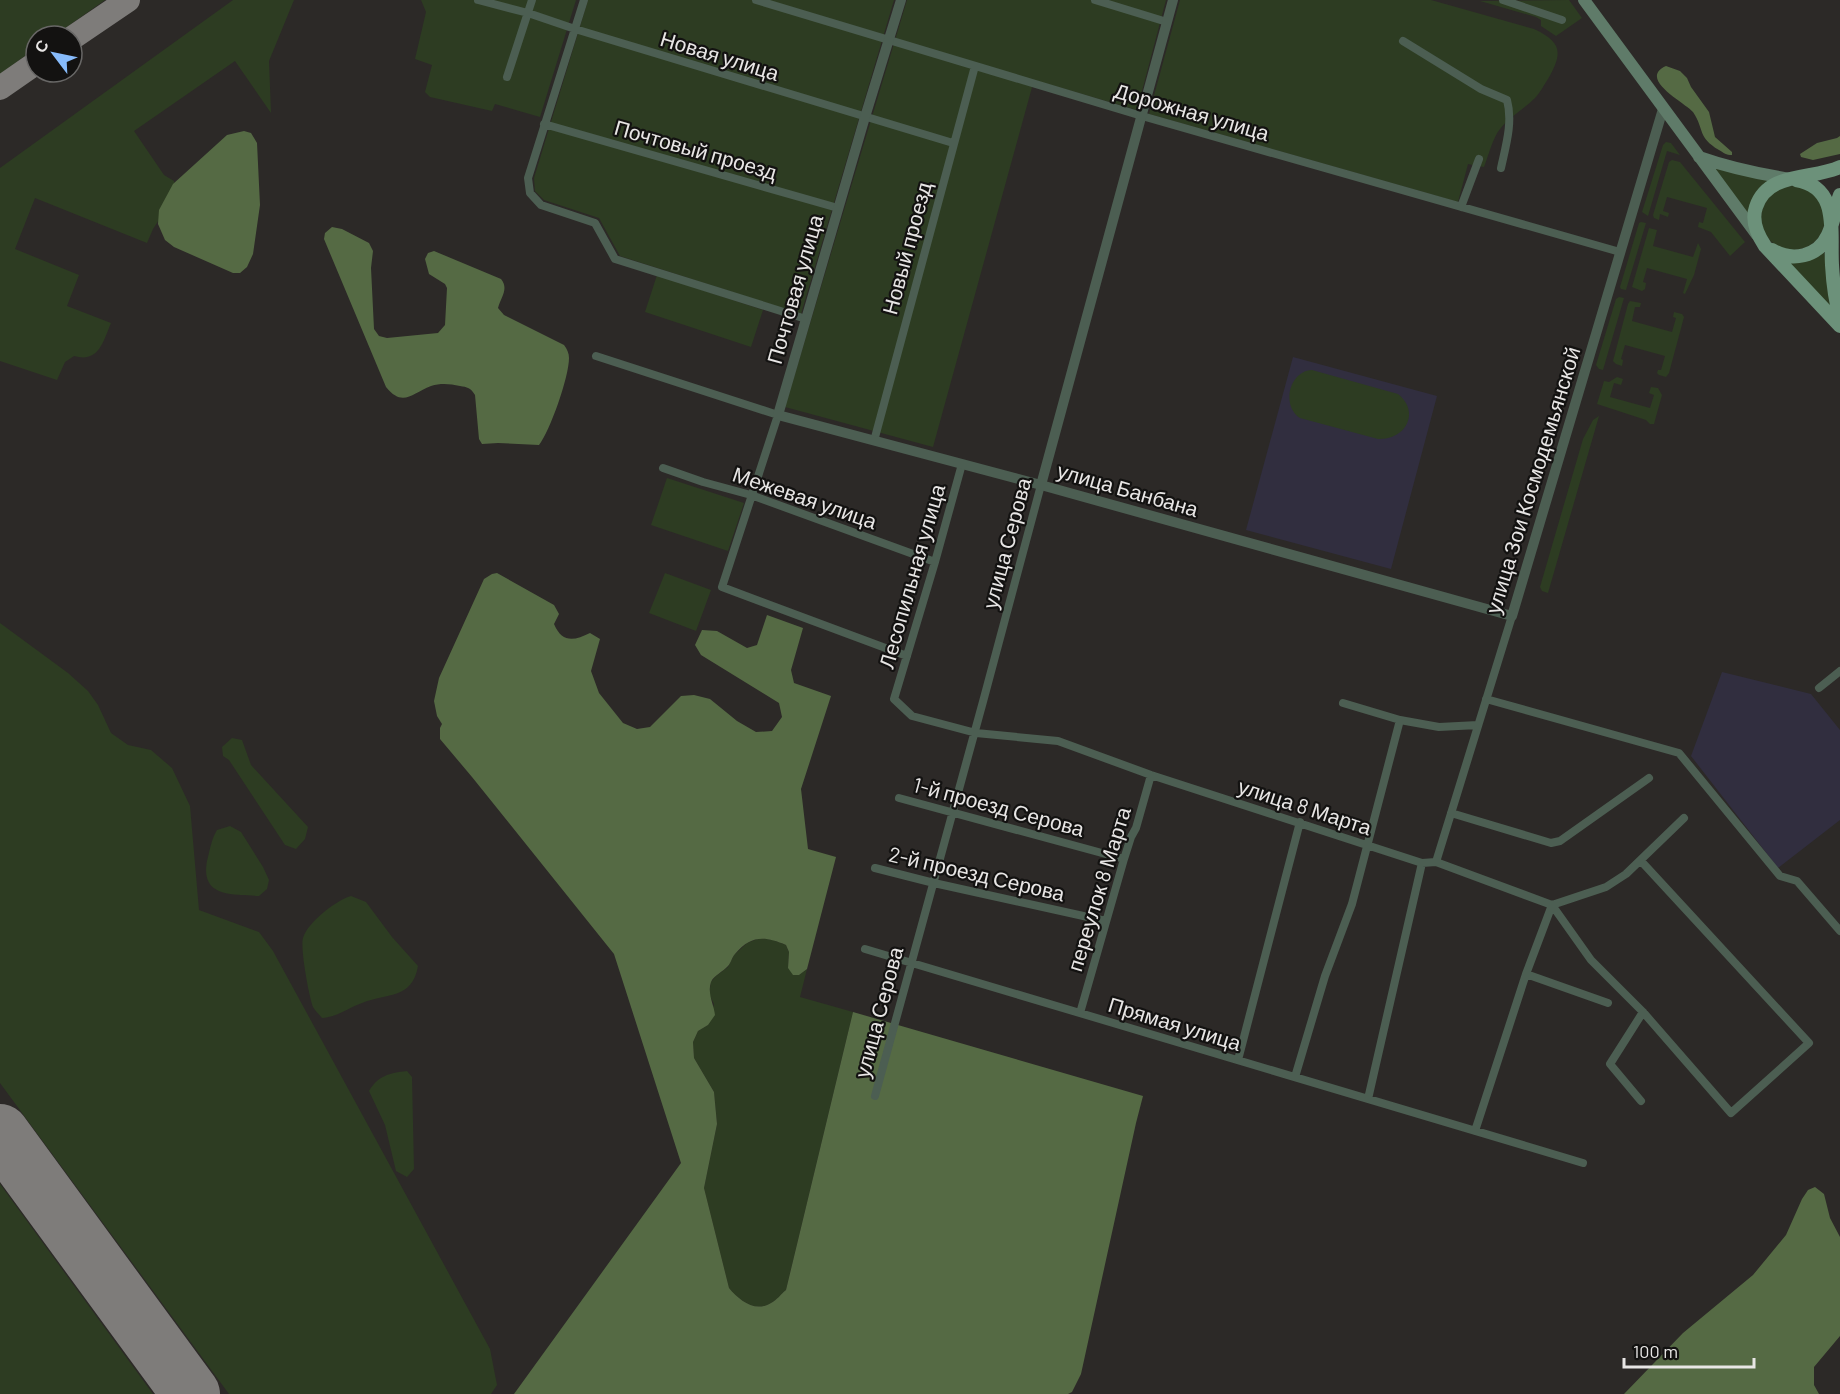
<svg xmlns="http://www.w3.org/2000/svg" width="1840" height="1394" font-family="Barlow,sans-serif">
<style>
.education{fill:#312e3f}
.green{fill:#2d3c22}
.forest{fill:#556a44}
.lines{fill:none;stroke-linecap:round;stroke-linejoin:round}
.taxiway{stroke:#7e7c7a;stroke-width:24}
.runway{stroke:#7e7c7a;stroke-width:58}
.minor{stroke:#4c5e52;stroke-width:8}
.tertiary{stroke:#4c5e52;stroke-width:10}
.secondary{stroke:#5f7b69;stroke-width:12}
.primary{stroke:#6c917a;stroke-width:14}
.labels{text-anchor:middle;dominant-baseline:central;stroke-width:4.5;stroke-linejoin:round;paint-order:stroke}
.street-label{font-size:21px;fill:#e8e6e5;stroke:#131211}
</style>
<rect width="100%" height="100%" fill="#2c2927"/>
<path class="education" d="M1293,357L1437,396L1391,569L1246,530Z
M1722,672L1811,694L1840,730V820L1778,868L1691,756Z"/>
<path class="green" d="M0,0H105L54,36H36V48L0,74Z
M233,0H294L269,61L271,113L235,61L134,131L164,175L174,181L176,194L153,229L147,243L35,198L15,249L79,275L67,306L111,323C103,342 99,363 74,356L65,362L57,380L0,361V168Z
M421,0H576L540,117L495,104L492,111L430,97L425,92L432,65L415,59L426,12Z
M588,0H894L801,314L620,256L599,218L544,200L535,191L534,178Z
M907,0H1166L1137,110L1034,80L933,447L785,407Z
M1180,0H1431L1534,29C1562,42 1563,53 1548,79C1544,85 1540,93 1535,98C1524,109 1509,117 1500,129C1493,137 1488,157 1484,167L1468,164L1458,202L1149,114Z
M1569,0L1582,18L1556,36L1541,26V20L1536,17L1480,1Z
M1666,142L1671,143L1680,155L1667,151L1648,216L1642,212L1663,145Z
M1672,160L1680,162L1745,242L1730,256L1711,232L1698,227L1699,222L1703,223L1707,208L1667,197L1663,211L1669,213L1668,217L1660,214L1659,220L1654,218L1653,215L1669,162Z
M1708,164L1777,180L1752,224Z
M1761 218a32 32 0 1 1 64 0a32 32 0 1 1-64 0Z
M1641,222L1646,223L1626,290L1621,289L1620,287L1639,223Z
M1649,228L1657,230L1653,246L1693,257L1698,243L1701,249L1694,275L1685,294L1683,293L1687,279L1647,268L1643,282L1646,283L1645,289L1642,291L1632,287Z
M1824,249L1831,308L1789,263C1803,263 1814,260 1824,249Z
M657,275L763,310L751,347L645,312Z
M1619,297L1624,298L1603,370L1599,369L1596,365L1616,299Z
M1630,301L1641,303L1640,307H1635L1632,321L1672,332L1676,318L1673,317L1674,312L1682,314L1684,317L1669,373L1666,377L1659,375L1657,373L1658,370H1661L1665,356L1625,345L1621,359L1623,360L1622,366L1616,364L1613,361L1628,304Z
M1312,370L1398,394C1420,411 1407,440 1378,439L1300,418C1281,406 1289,371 1312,370Z
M1617,377L1623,379L1621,385L1614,383L1610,397L1650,408L1654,395L1649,393L1651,387L1658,388L1662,395L1654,424H1650L1646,420L1597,404L1604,381L1609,382Z
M1599,416L1548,593L1542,591L1540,587L1583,439L1593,420Z
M667,478L744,503L728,551L651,525Z
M665,573L711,590L696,631L649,613Z
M0,623L68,673L88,691L98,705L111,733L128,745L151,750L172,768L190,806L199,910L259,932L273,951L490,1349L497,1385L491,1394H229L0,1083Z
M232,738L242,740L251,765L308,827L305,839L296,849L285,845L229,760L223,756L222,747Z
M230,826L241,832L263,867L269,880L267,889L259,896C233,894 200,898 207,861C210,850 211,840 217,830Z
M351,896L366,902L392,937L418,966C412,1000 386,993 362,1003C348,1008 337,1017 322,1018C319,1014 315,1011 313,1007C309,996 300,948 303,938C308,922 335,901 351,896Z
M760,938L773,940L786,945L789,952L788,968L799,975L807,969L800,997L853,1012L786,1290C781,1294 777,1300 771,1303C755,1313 739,1300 729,1288L704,1188L717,1124L714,1092L694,1058L693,1042L698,1031L708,1025L714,1004L709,994L711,982L716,976L728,967L734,955L747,943Z
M407,1071L412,1077L414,1169L407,1177L396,1171L385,1125L369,1091C378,1076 389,1073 407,1071Z
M0,1184L153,1394H0Z"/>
<path class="forest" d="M1666,66L1680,71L1687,78L1691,87L1709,112L1715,137L1732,152V155C1726,155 1724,153 1719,150C1697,137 1705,130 1693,112C1686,103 1637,79 1666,66Z
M244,131L251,133L257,143L260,205L253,254L247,267L240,273H233L174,247L165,240L158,224L159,210L173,184L227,135Z
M1840,136V154L1813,160L1801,157L1800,154L1817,143L1837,138Z
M332,227L342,229L369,243L373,251L371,268L374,329L379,336L387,338L438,333L445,325L447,288L445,284L429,274L425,259L428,253L434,251L501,279C509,289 501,297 498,308L504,315L564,345C567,349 569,353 569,358C569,377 550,431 539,445L498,443L482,444L479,439L475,395C471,388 467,387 460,386C450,384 441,383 431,386C412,393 403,408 386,387L324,239L325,233Z
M497,573L554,605L559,614L554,624C562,643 574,641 590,633L600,639L591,671L599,693L623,723L637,729L650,727L681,696L694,695L710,699L737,721L756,732L772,731L782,717L779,703L701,655L695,645L702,630L717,631L747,648L757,645L767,615L803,628L791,670L794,683L831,696L801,789L808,849L836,857L807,969L799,975H793L788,968L789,952L786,945C765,936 751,935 735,954C732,957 731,963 728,966C723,972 714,975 711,982C707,993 714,1005 715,1015L708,1025L698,1031L693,1042L694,1058L714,1092L717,1124L704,1188L729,1288C739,1300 755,1313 771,1303C777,1300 781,1294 786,1290L853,1012L1143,1096L1136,1123L1081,1374L1072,1392L1068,1394H514L681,1163L614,954L472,777L440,739V728L442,724L437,716L434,701L439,678L484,579L492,574Z
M1815,1187L1824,1194L1830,1218L1840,1237V1336L1814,1367V1385L1819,1394H1624L1683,1333L1753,1275L1786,1235L1802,1199L1808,1190Z"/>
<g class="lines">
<path class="taxiway" d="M72,38L128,0
M0,88L36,63"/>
<path class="runway" d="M0,1133L191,1394"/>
<path class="minor" d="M478,0L528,13L575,29L953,143
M584,0L528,178L530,193L541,205L595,223L615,259L806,319
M756,0L1142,116L1620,252
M1095,0L1167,22
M1503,0L1562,20
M1403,41L1481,89L1507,100C1513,122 1506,145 1501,168
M507,77L532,0
M544,124L838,208
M1461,207L1479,159
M596,356L778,415L722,587L907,656
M874,441L975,66
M962,464L935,562L894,699L912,716L976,733L1058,741L1151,775L1422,863L1436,862L1552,905L1606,887L1626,874L1684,818
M663,468L703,482L751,495L935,562
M1819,688L1840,671
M1486,699L1679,753L1780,876L1797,881L1840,931
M1343,703L1400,720L1439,727L1478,725
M899,798L1124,859
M1451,813L1551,843L1560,841L1649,778
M1436,862L1512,616
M875,868L934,883L1106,921
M1552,905L1591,960L1643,1012L1731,1113L1809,1043L1641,861
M865,949L1583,1163
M1526,974L1608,1003
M1080,1013L1124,859L1131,837L1136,828L1151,775
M1238,1060L1300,822
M1295,1077L1325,976L1352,904L1400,720
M875,1096C931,893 987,689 1041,485
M1368,1099L1422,863
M1641,1101L1610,1064L1643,1012
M1475,1131L1526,974L1552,905"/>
<path class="tertiary" d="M901,0L865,117L778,415L1041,485L1512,616L1663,109
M1041,485L1173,0"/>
<path class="secondary" d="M1584,0L1757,235
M1699,157C1730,168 1759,174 1791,179"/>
<path class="primary" d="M1840,167C1812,180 1768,171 1756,207C1751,221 1757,234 1765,246L1840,326
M1796,180C1840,187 1830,232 1832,265C1833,282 1835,300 1840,317
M1772,250C1792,262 1818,257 1828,235C1834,222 1835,208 1840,195"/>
</g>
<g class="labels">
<g class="street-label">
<text transform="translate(720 55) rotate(17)">Новая улица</text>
<text transform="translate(1192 111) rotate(16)">Дорожная улица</text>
<text transform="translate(696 149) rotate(16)">Почтовый проезд</text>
<text transform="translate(906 248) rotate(-75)">Новый проезд</text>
<text transform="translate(794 289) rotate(-74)">Почтовая улица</text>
<text transform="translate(1532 480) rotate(-73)">улица Зои Космодемьянской</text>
<text transform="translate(1128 489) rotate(16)">улица Банбана</text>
<text transform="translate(805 497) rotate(19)">Межевая улица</text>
<text transform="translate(1006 543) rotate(-75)">улица Серова</text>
<text transform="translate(911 576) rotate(-74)">Лесопильная улица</text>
<text transform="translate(999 806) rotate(15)">1-й проезд Серова</text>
<text transform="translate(1305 806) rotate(18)">улица 8 Марта</text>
<text transform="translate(977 873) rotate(13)">2-й проезд Серова</text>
<text transform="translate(1098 889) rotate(-73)">переулок 8 Марта</text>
<text transform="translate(878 1012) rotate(-75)">улица Серова</text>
<text transform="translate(1175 1023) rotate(17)">Прямая улица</text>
</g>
</g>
<g transform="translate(54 54) rotate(302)"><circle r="28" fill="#131211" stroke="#686766" stroke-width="1.5"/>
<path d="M0-4.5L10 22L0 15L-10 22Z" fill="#87bbfb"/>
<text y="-9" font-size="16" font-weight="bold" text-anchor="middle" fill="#e8e6e5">С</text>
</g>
<path d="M1624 1358v9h130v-9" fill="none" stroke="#e8e6e5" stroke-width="3"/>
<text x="1633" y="1358" font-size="18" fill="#e8e6e5" stroke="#131211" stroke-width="4.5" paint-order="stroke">100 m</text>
</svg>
